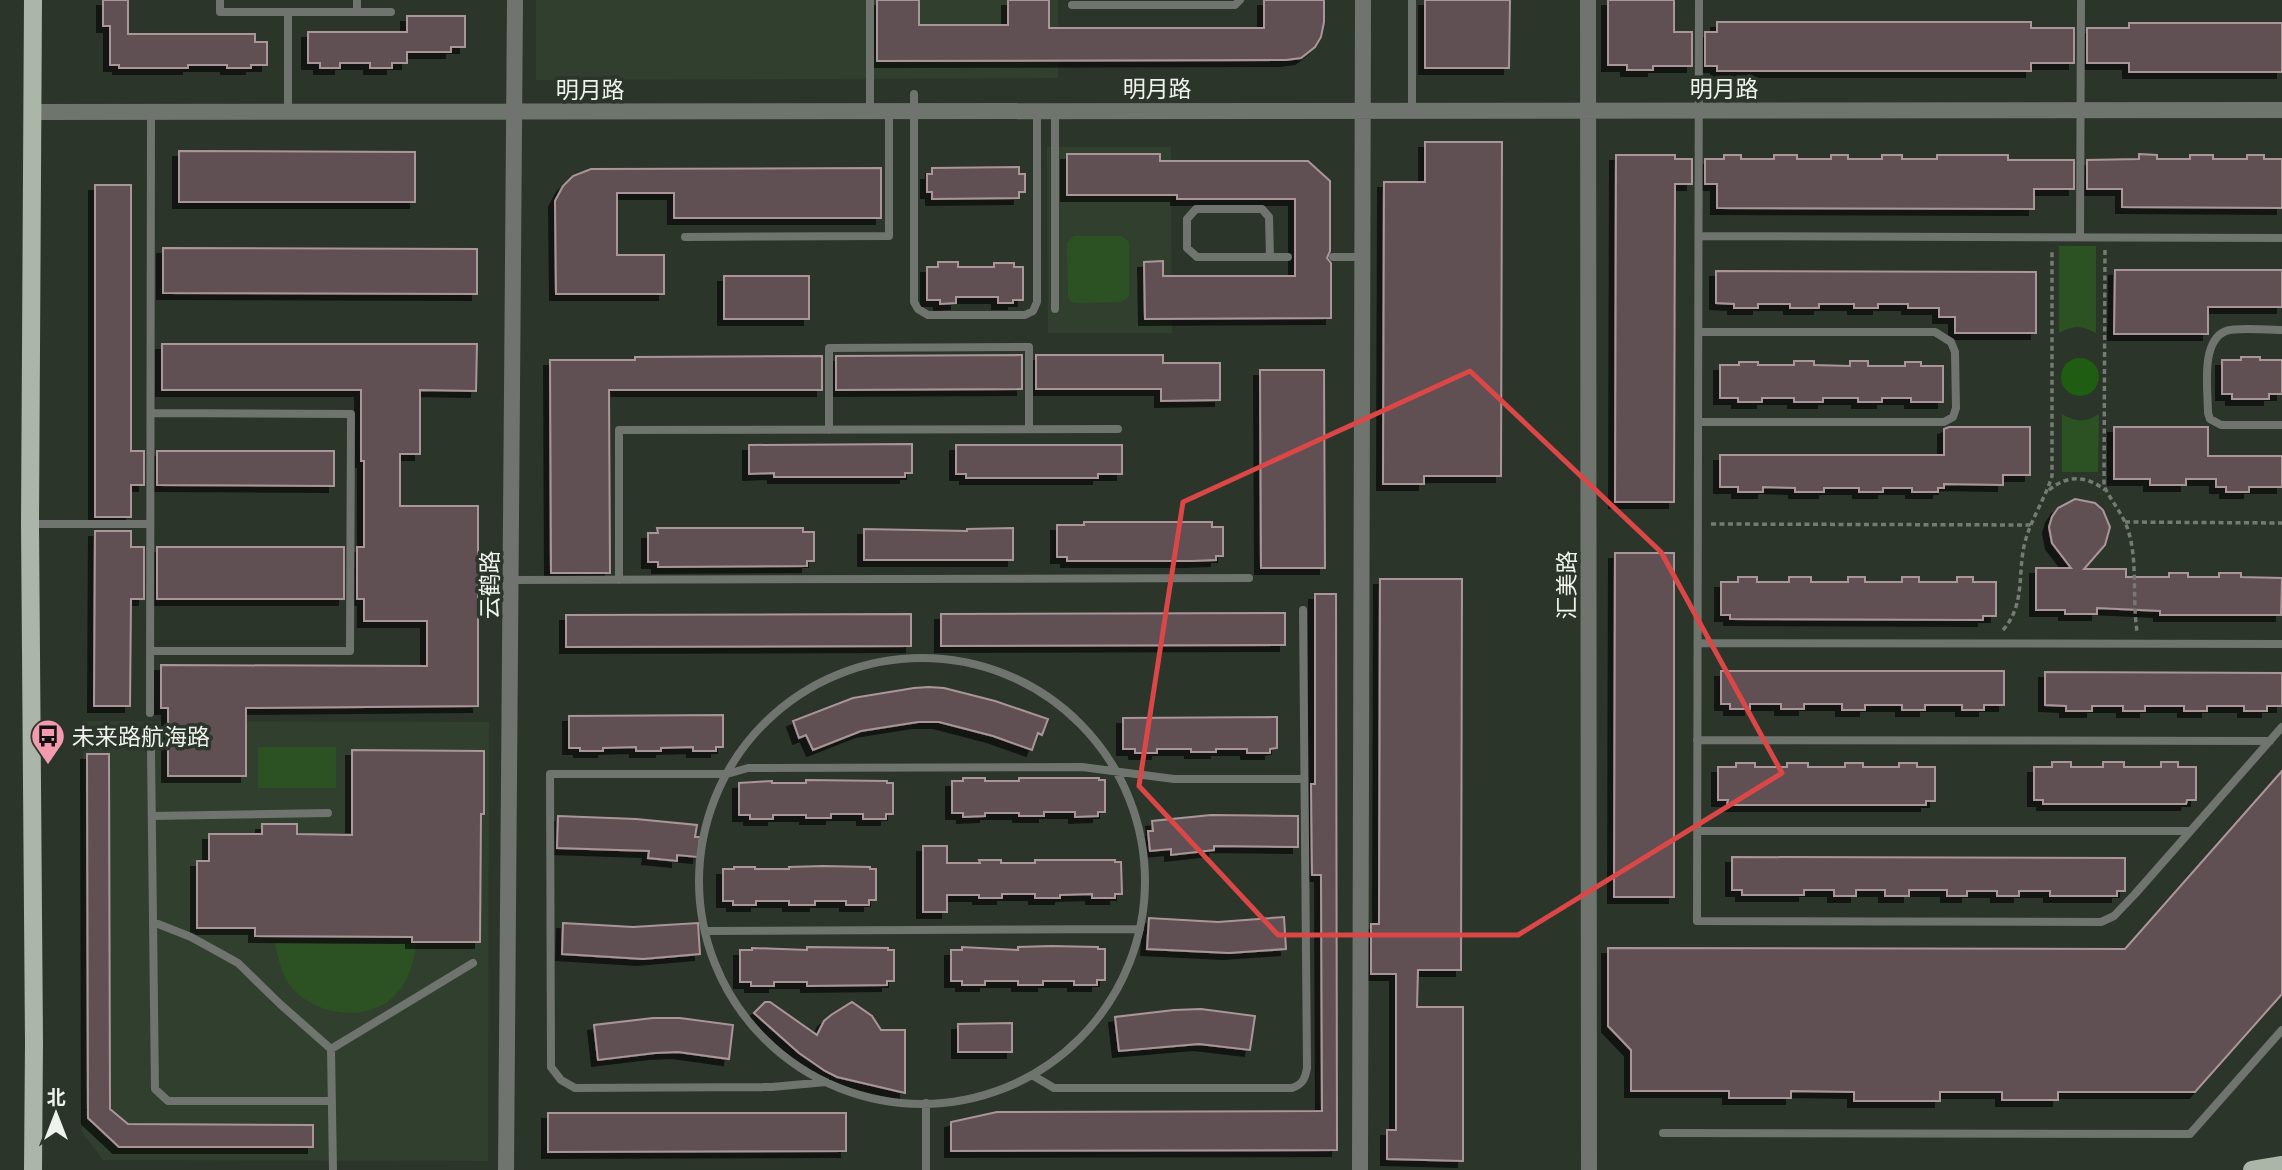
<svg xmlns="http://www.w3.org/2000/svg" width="2282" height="1170" font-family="Ubuntu,'Noto Sans SC',sans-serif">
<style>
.built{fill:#313f2e}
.green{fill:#2c5224}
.water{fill:#1f5d12}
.building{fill:#614f53;stroke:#aa9699;stroke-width:2;filter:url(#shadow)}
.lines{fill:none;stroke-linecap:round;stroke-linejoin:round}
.path{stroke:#737b72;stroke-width:3.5;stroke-dasharray:5 3.5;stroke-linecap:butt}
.service{stroke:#6f746e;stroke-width:8}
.minor{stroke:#6f746e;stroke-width:16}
.primary{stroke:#abb6a9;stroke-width:18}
.marked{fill:none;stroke:#da4746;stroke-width:5;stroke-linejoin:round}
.labels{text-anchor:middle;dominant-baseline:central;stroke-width:7;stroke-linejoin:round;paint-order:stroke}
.street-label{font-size:23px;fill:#eef4ed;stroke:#2c352a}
.poi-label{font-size:23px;fill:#eef4ed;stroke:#2c352a;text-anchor:start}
</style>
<defs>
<filter id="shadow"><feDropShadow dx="-6" dy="6" stdDeviation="0" flood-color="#0009"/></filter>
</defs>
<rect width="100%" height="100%" fill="#2c352a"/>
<path class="built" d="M536,0H1058V78L536,80Z
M1047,147H1171L1172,333H1048Z
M83,721L489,722L488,1161L103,1160L82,1132Z"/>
<path class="green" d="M1074,236H1122L1129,242V296L1122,302L1075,303L1070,301L1068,296L1067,243Z
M2059,246H2096V333C2081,325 2073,325 2059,333Z
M2062,414C2076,422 2085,423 2099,414L2098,472H2062Z
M258,747H336V788H258Z
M275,943L416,944C414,963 409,980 396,994C369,1025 311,1015 289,984C281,972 278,957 275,943Z"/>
<path class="water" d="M2061 377a19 19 0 1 1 38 0a19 19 0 1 1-38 0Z"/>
<path class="building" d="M103,0H128V34H255V42H267V65H251V68H227V65H188V68H119V65H110V26H103Z
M877,0H919V25H1008V0H1049V28H1264V0H1324V22L1321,37L1315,47L1301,58L1286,60L877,61Z
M1425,0H1510L1509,68H1425Z
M1608,0H1674V32H1692V66H1653V70H1627V65H1608Z
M407,16H465V47H451V52H407V63H392V68H370V63H340V68H320V63H308V32H407Z
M1717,22H2031V28H2074V63H2031V71H1717V66H1705V32H1717Z
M2129,23H2282V72H2129V63H2087V28H2129Z
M1425,142H1502L1501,476H1424V484H1383L1384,182H1425Z
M179,151L415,152V202H179Z
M1067,154H1160V161H1308L1330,181V251L1327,258L1331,263V318L1145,319L1144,262L1163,261V276H1295V199H1177V195H1067Z
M2139,154L2157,155V159H2190V155H2213V159H2247V155H2264V159H2282V208L2122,207V189H2087V160L2139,159Z
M1616,155H1675V159H1692V184H1675L1674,502H1615Z
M1724,155H1741V159H1774V155H1797V159H1831V155H1848V159H1882V155H1902V159H1937V155H2008V160H2074V189H2034V209L1717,208V184H1705V159H1724Z
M1019,167V174H1025V192H1019V198L932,199V192H927V174H932V168Z
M881,168V218H674V193H617V255H664V294H556L555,201L563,186L573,176L591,169Z
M95,185H131V451H144V485H131V517H95Z
M163,248L477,249V294L163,293Z
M938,262H958V267H994V263H1014V267H1023V300H1013V303H998V297H956V303L940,304V300H927V267H938Z
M2115,270H2282V307H2208V334H2114Z
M1716,271L2036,272V333H1955V317H1939V308H1908V304H1878V308H1854V304H1819V308H1790V304H1758V308H1734V304L1716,303Z
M724,276H809V319H724Z
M162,344H477L476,391L420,390V454H400V506H478V706L246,708V776H168V708H161V665L427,666V621H364V599H357V547H364V461H361V390H162Z
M1022,355V389L836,390V356Z
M1036,355H1163V363H1220V400L1161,401V389H1036Z
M822,356V390H609L610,573H551L550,360H635V357Z
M2241,357H2260V360H2282V394H2269V399H2232V394H2222V360H2241Z
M1794,361H1814V365L1850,366V361H1868V366H1905V362H1921V366H1943V402H1911V398H1882V402H1858V398H1823V402H1794V398H1762V402H1738V398H1720V365H1739V362H1758V365H1794Z
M1260,370H1324L1325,568H1261Z
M1949,427H2030V475H2003V485L1944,484V488H1938V492H1912V488H1883V492H1859V488H1824V492H1795V488L1763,487V492H1738V487H1720V455H1944V429Z
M2114,427H2208V456H2282V487H2249V492H2226V487H2216V479H2186V485H2150V479H2114Z
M912,444V473H905V477H774V473L749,474V445Z
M956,445H1122V474H1098V478H966V474H956Z
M157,451H334V486L157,485Z
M2075,499L2095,503L2103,510L2110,527L2105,545L2084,569H2126V577H2169V573H2188V577H2219V573H2241V577L2282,578L2281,615H2160V611L2097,608V614H2065V610H2036V568H2071L2052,543L2049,527L2052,517L2058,508Z
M1084,522H1212V527H1223V556H1216V560L1192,561H1067V557H1057V525H1084Z
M657,528H803V532H814V561H807V566L658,567V562H648V533H658Z
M1013,528V560H864V529L967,531V529Z
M95,531H131V547H144V599H131L130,706H94Z
M157,547H344V599H157Z
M1615,553H1674V897H1614Z
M1738,577H1757V582H1789V577H1811V582H1848V577H1865V582H1902V577H1919V582H1957V577H1973V582H1996V616H1983V620L1730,619V615H1721V582H1738Z
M1380,579H1462L1461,970H1418L1417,1007H1463V1161L1387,1159V1130H1396V974H1371V924H1379Z
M1315,594H1336L1337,1150L951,1151V1122L997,1112L1322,1111L1321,875H1312L1311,784H1315Z
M1285,613V645L941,646V614Z
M911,614V646L566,647V615Z
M1721,671H2004V705H1984V710H1962V705H1925V710H1902V705H1865V710H1842V704H1804V709H1781V704H1750V709H1730V704H1721Z
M2045,672L2282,673V706H2267V711H2244V706H2207V711H2184V706H2145V711H2123V706H2092V711H2066V706L2045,705Z
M929,687L944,688L995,701L1048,719L1042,735L1038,733L1032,750L993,736L939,722H918L861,731L813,750L806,735L799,738L793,721L853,698L914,688Z
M723,715V747H716V751H693V747L661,748V751H636V747L603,748V751H580V748H569V716Z
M1277,717V748L1270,749V753H1247V749H1216V752H1191V749H1157V753H1135V749H1123V718Z
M352,750L484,751V814H481L480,942H412V937L255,936V928H197V861H209V834H262V824H297V834L352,835Z
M87,754H109L110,1109L128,1124L313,1125V1147H119L88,1118Z
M2052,762H2071V767H2103V762H2124V767H2161V762H2178V767H2196V800H2187L2186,804H2043V800H2034V767H2052Z
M1736,763H1755V767H1787V763H1808V767H1845V763H1863V767H1899V763H1917V767H1935V801H1926V805H1727L1728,800H1718V767H1736Z
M2282,771V994L2195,1092H2058V1100H2002V1092H1940V1101H1854V1092L1791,1091V1098H1729V1091H1631V1050L1608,1026V948L2125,949Z
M963,778H985V781H1019V778H1099V780H1105V812H1098V816L1075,817V812H1044V816H1019V813H985V816L963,817V813H952V781H963Z
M806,780L887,781V783H893V814H886V819H863V814H831V818H806V815H773V819H750V815H739V783L772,781V783H806Z
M1211,815L1298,816V847L1214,846V850L1171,855V849L1150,851L1148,831H1153L1152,821Z
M558,816L636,819L697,825L695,837H700L698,857L677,855V861L648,858L649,851L557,848Z
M923,846H947V863H980L979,860H1001V863H1035V860H1115V862H1121L1122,894H1115V898H1092V894L1060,895V898H1035V894H1002V898H979V895H947V912H923Z
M1732,857L2125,858V891H2117V896H2050V891H2019V896H1997V891H1967V896H1947V890H1909V896H1885V890H1856V896H1834V890H1804V895H1742V890H1732Z
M823,866L870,867V869H876V900H869V905H846V901H815V905H789V901H756V905H733V901H723V869H734V867H755V869H789V867Z
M1284,917L1286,949L1229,953L1147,949L1149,918L1218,922Z
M563,923L633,927L698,923L700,954L643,959L562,954Z
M1051,946L1098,947V949H1105V980H1097V985H1074V981H1043V985H1018V981H985V985H962V981H951V950H962V947L1018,950V947Z
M807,947L888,948V950H894V981H887V985L807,986V982H774V986H751V982H740V950H752V948L807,950Z
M765,1002H770L817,1035L824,1021L831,1015L852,1002L872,1016L881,1030H905V1093L837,1077L825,1071L799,1053L754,1013Z
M1201,1009L1255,1016L1250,1050L1199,1044L1119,1051L1115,1017L1174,1010Z
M653,1018H680L733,1025L729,1059L678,1052L655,1053L598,1060L594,1025Z
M1012,1023V1052H958V1024Z
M548,1113H846V1151L548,1152Z"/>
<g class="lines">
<path class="path" d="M2105,250L2104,486C2111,501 2123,514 2128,530C2138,560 2132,599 2137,631
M2049,490C2067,475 2086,475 2105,490
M2125,522L2282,523
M1711,524L2032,525
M2003,630C2026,604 2017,573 2025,542C2031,519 2045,499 2052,476V249"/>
<path class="service" d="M220,0V12H391
M870,0V111
M1699,0L1697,921L2101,922L2114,916L2135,894L2282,727
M1072,5H1235L1240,0
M288,12V112
M357,12V0
M914,94V302L918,309L928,315H1025L1033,311L1037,302V111
M1055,111V309
M1412,111V0
M1699,236L2282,238
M685,237L889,236V111
M2080,237L2081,0
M1270,257L1269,217L1262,209H1196L1187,219V248L1197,257H1288
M1333,257H1362
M2282,330C2270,330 2235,327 2226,331C2200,341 2208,390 2208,413L2210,419L2221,425H2282
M1698,422H1944L1953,417L1956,408L1955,352L1951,342L1935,332H1699
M829,430V348L1029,347V429
M31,524H150
M511,580L1249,578
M619,580V430L1118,429
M1698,643L2282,644
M150,651H350L351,414L151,413
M699 881a223 223 0 1 1 446 0a223 223 0 1 1-446 0Z
M150,713L151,112
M1697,740L2270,741
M151,751L155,1089L168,1101H332
M152,816L328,813
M1697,831H2190
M153,922L191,937L238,963L280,1004L331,1049L473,963
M705,931L1140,929
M331,1049L333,1170
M1032,1075L1054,1088H1292C1303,1084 1305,1079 1307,1068L1303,610
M826,1082L772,1087L575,1088L561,1080L551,1067L550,774H727L748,768L1082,767L1174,779H1304
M926,1103V1170
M1663,1133L2190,1134L2282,1030"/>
<path class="minor" d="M1588,0L1589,1170
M32,112L2282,110
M506,1170L515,0
M1360,1170L1363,0"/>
<path class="primary" d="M33,0L30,524L34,1043L33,1170
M2252,1170L2282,1165"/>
</g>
<path class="marked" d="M1470,371L1661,552L1782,773L1518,935H1278L1139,786L1183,502Z"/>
<defs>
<g id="bus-pin" transform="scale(1.75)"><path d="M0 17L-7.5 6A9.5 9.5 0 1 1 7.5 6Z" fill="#f29aae" stroke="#2c352a"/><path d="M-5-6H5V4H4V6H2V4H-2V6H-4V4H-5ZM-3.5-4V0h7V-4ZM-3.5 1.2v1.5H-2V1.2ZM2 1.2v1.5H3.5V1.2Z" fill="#111"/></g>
</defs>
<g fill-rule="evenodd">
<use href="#bus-pin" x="48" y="736"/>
</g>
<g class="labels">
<g class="street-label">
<text x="1157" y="88">明月路</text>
<text x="1724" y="88">明月路</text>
<text x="590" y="89">明月路</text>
<text transform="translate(489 585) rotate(-90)">云鹤路</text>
<text transform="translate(1566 585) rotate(-90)">汇美路</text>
</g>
<g class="poi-label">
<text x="72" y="736">未来路航海路</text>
</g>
</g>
<g transform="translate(56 1114)" stroke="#2c352a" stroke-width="5" paint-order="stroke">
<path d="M0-5L12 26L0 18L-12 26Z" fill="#eef4ed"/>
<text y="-10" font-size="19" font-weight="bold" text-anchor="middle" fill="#eef4ed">北</text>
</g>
</svg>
